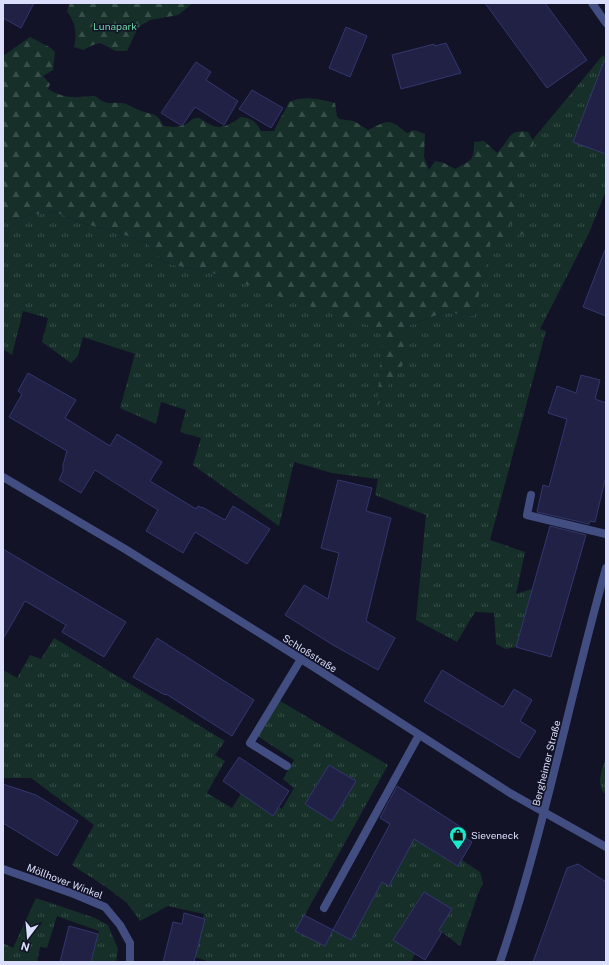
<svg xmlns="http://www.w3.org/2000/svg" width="609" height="965" font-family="'Public Sans',sans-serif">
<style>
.grass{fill:url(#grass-tufts)}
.forest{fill:url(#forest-firs)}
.building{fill:#202145;stroke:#34366f}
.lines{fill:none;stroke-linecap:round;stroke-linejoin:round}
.service{stroke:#424e81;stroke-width:8}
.minor{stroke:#424e81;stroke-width:8}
.tertiary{stroke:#424e81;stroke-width:8}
.labels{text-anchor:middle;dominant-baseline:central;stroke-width:3;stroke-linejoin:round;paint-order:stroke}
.park-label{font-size:10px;fill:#6dd5a3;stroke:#121326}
.street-label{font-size:10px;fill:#dbdffb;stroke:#121326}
.poi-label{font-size:10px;fill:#dbdffb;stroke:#121326;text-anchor:start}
</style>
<defs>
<pattern id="grass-tufts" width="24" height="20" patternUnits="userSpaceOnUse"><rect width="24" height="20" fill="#163029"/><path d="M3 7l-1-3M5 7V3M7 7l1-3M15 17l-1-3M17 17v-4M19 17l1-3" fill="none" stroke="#374e49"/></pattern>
<pattern id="forest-firs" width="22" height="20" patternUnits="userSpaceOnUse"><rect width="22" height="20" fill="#163029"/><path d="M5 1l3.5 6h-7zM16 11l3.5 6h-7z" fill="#374e49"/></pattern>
</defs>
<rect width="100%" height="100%" fill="#121326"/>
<path class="grass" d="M603,55L606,59V191L589,233L540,329L546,331L490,540L525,552L516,594L532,589L516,647L506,649L496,644L494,613L475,612L457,642L416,620L426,515L375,495L378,479L332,473L294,462L279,526L193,465L201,438L180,432L186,410L161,402L156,424L120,408L135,354L83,337L78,356L71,363L42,342L48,318L23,311L12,355L3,349V221L53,211L76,221L118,233L146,242L165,263L220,275L246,283L404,327L445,312L474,316L486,261L510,167Z
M54,638L225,741L215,755L225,761L207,793L232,808L245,787L282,809L294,788L283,779L294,760L256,735L277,699L388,765L296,931L325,946L333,930L351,940L385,877L392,881L402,862L398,829L457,866L462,860L480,872L483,883L478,894L460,946L439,930L451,909L422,894L393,940L415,954L411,962H210L195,957L204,914L168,906L140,921L127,903L106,887L72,865L94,825L31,778H3V670L17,678L30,655L41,659Z
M606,757V795C595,785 602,769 606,757Z
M36,898L95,918L108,925L118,949L116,962H91L99,931L57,916L47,948L40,947L37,962H3V943L13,948Z"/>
<path class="forest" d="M70,3H193L178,15L150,20L140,26L136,32L127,51H116L100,43L93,45L83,50L74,47C77,32 76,24 67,11Z
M30,37L51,48L55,52L53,70L43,76L50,84L48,89C67,100 75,97 95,96C108,106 108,102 121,103C128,103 132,108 139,110C152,116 155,110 164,126C173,127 180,128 188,123C190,121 193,118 196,118C199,117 201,119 204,121C220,132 227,126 241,117C251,118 256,121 261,131H274C278,121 285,112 289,102C306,95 319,99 335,103L337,116L339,119L354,121L368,130C390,120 387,118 407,133L414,130L425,134L424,157L429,170L435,161L444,163L455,169C471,160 474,162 474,142L484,141L497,153C509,142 508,128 528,132L534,142L528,154L529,165L519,171L508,174L514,184L520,199L516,201C518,216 519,216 508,227L530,232L491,242L474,316L445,312L404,327C404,337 406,357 403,364C400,371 392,375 390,382C385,393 388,397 377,405L383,330L275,295L220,275L165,263L146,242L118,233L76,221L53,211L3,221V56Z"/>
<path class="building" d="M3,3H34L21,28L3,18Z
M485,3H545L587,60L547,88Z
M346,27L367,36L350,77L329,68Z
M446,43L461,73L401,89L392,55L434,44L435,46Z
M604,61H606V154L573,142Z
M196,62L211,72L206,80L238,101L224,125L195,107L182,126L161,113Z
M252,90L283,108L271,128L239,109Z
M605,250L606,251V316L583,307Z
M28,373L76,400L65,418L110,446L117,434L162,462L150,481L196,509L198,506L202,508V507L225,520L233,506L270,529L247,564L195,532L183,553L146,531L158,510L95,470L81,493L59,480L63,471V465L67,451L9,417L22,394L18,391Z
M581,375L600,380L595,399L606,403V476L595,522L590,521L589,524L537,512L543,485L549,487L567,419L548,413L557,386L576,393Z
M338,480L372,488L366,511L391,518L366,621L395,638L378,670L333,645L285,615L304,585L328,599L339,553L321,548Z
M550,526L586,535L551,657L516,647Z
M3,549L126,622L104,657L62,632L66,625L25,601L3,639Z
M157,638L254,700L232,736L166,694L165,695L133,677Z
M442,670L503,707L514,689L532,700L520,721L536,731L519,758L424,701Z
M239,757L289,791L273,816L223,781Z
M329,765L356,781L332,821L305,804Z
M3,784L36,795L78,821L57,856L3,823Z
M397,786L461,827L458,833L472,842L458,866L414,839L389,886L382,882L351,940L333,930L390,824L380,818Z
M578,864L606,882V962H533L567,868Z
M424,892L452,909L439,930L442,932L425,960L393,940Z
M184,913L205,919L194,962H163L173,922L182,924Z
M304,915L333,930L325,946L295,931Z
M69,926L98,934L91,962H60Z"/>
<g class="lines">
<path class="service" d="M531,495L527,515L606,534
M287,766L250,743L301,659
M324,908L419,735"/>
<path class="minor" d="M592,3L606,23
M3,869L74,894L105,907L120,925L130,943V962
M500,962C544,833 569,699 606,568"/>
<path class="tertiary" d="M3,477L125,549L317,669L510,793L606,847"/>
</g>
<defs>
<g id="shop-pin" transform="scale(0.9)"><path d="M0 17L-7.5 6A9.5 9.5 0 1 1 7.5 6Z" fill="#1ae9cd" stroke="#121326"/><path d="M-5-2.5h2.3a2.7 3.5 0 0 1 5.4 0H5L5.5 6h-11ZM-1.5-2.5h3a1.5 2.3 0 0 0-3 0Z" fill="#111"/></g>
</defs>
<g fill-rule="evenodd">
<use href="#shop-pin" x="458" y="835"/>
</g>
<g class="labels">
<g class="park-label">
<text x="115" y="26">Lunapark</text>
</g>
<g class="street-label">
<text transform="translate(310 653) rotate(32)">Schloßstraße</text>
<text transform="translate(546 763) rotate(-76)">Bergheimer Straße</text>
<text transform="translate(65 881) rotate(21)">Möllhover Winkel</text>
</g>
<g class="poi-label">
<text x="471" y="835">Sieveneck</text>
</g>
</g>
<rect width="609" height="965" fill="none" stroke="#dbdffb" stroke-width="8"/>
<g transform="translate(28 937) rotate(196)" stroke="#121326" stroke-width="3" paint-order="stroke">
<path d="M0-3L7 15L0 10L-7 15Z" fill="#dbdffb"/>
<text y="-6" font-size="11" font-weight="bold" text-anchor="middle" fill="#dbdffb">N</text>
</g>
</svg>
